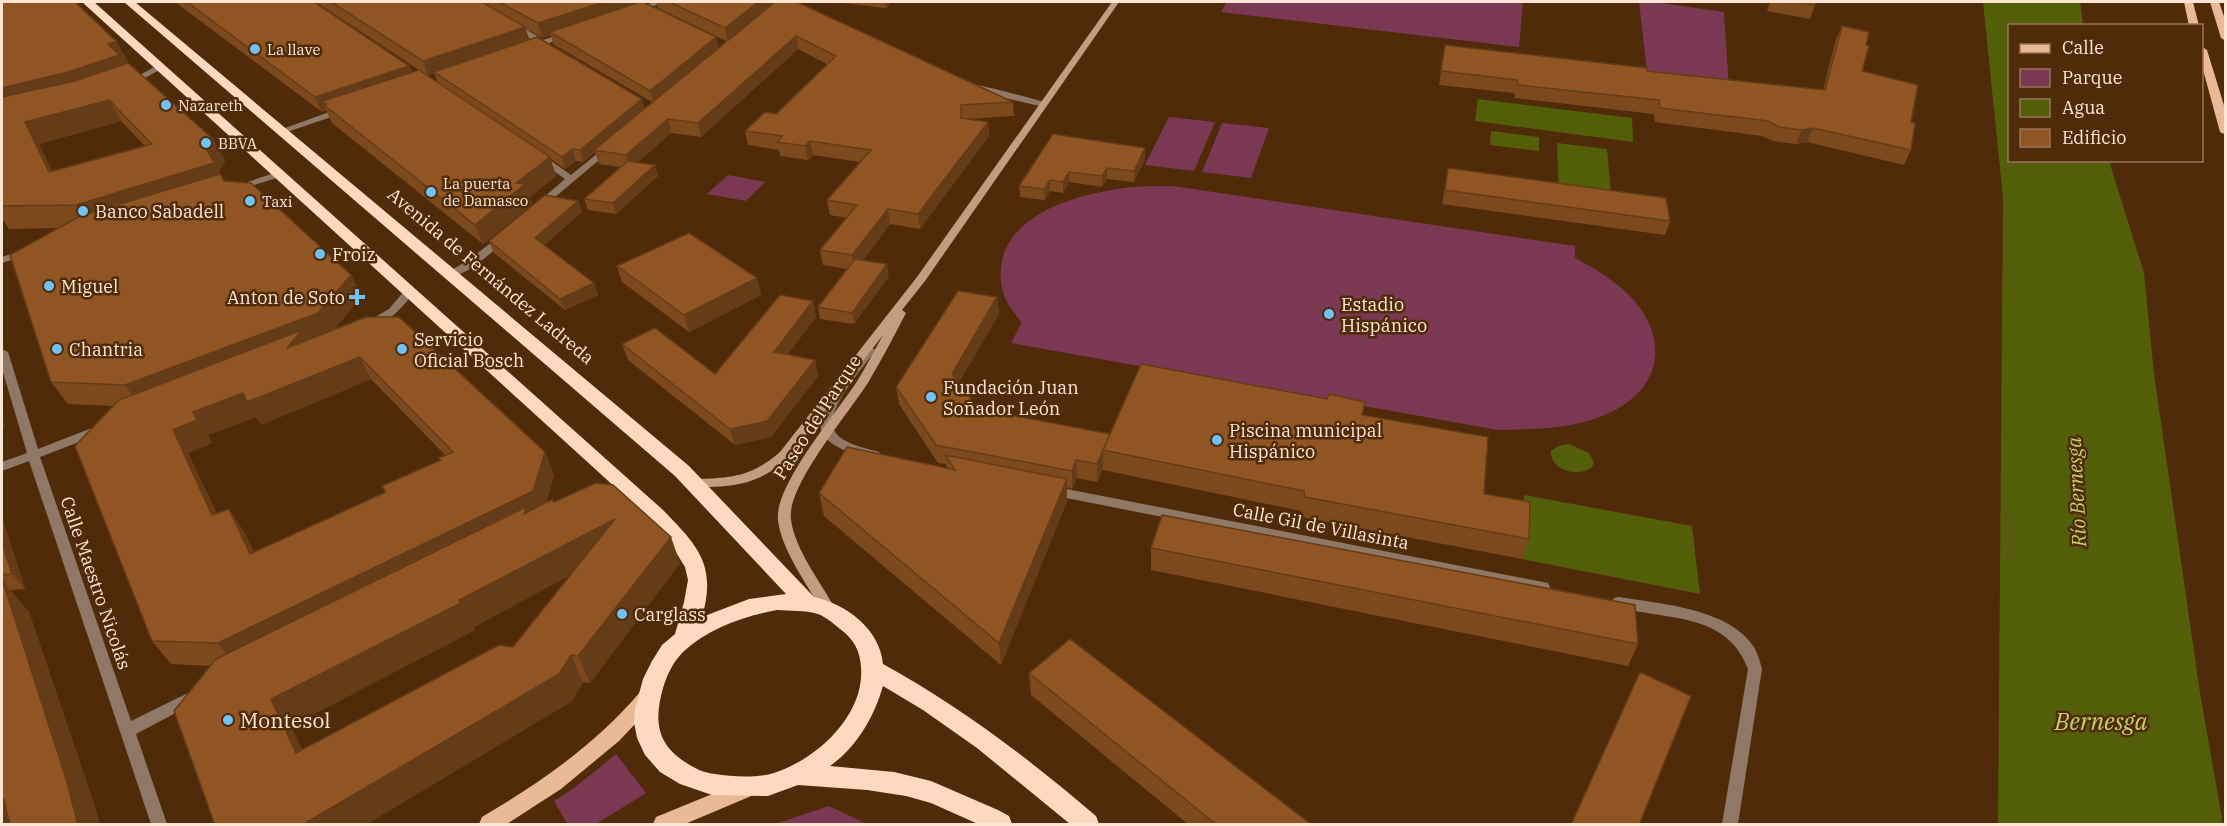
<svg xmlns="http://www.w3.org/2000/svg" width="2227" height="826" font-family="'IBM Plex Serif',serif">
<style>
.green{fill:#7a3852}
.water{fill:#535e09}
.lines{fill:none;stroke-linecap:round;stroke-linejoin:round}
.street{fill:#907867;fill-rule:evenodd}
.secondary{fill:#c39d81;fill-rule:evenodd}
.primary{fill:#eab995;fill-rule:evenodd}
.highway{fill:#fcd9bf;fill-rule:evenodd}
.wall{fill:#7c491d;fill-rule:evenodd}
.shaded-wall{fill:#653c18}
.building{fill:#905522;stroke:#653c18;stroke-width:1.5;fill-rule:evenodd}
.poi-dot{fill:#70c2f4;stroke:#502b0a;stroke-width:2}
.labels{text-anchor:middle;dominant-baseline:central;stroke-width:5;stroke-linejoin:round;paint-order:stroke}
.far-poi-label{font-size:15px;fill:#fee5d4;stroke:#502b0a;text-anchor:start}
.poi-label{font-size:18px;fill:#fee5d4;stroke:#502b0a;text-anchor:start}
.street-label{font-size:18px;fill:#fee5d4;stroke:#502b0a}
.water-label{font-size:20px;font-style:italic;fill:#c2d36b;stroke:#502b0a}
.near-poi-label{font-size:21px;fill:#fee5d4;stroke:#502b0a;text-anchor:start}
.near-water-label{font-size:24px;font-style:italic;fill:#c2d36b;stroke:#502b0a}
</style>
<rect width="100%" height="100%" fill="#502b0a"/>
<path class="green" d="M1227,2H1523L1519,47L1221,12Z
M1639,2H1654L1724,12L1729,90L1648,79Z
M1169,117L1215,122L1194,171L1145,165Z
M1222,123L1269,128L1251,178L1202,172Z
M728,175L765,182L746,201L707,194Z
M1146,186H1173L1575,246V258C1594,268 1612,279 1628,294C1664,329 1667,377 1622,406C1586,429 1539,429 1498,430L1011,343L1022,322C1007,306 999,291 1001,269C1005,207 1097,189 1146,186Z
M616,754L646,793L596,824H567L554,801L574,788Z
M829,806L867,824H775Z"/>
<path class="water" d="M1983,2H2080L2083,25L2010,26V160L2109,161L2144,273L2154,374L2200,693L2223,824H1998L2003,197Z
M1478,99L1632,118L1633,142L1475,121Z
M1491,131L1539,137V151L1490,145Z
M1557,143L1607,149L1612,203L1559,197Z
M1569,444L1589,453L1594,463L1592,467C1579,478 1550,471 1551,451L1558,446Z
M1524,495L1692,526L1700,594L1522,559Z"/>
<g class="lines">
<path class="street" d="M655,2H665L635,12L631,10Z
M509,22H515L543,40L567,32L571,34L547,44L548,48L540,46L530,49L526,47L536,42L509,26Z
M158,65L165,67L132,85L125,83Z
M976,85C981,85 1044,101 1048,104L1044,107L987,94L976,89Z
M343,107L347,110L346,112L284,133L281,134L277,131Z
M609,144L613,147L612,149L541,209H535V205L565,179L537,159V155H543L571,175Z
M280,171L285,174L283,176L238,190L233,187Z
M504,233L508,234V238C495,249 465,279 448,276L447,274L448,272L467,261Z
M26,249L30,250V254L2,263V257Z
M409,289L414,292C405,305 383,330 365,327L363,325L365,323L389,309L405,290Z
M870,347L876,350C865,365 823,412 834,430C841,444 866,448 879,452L881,455L879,458L875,459C859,455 835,450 824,436C808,413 852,366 866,348Z
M2,349L8,352L38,449L97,426L101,425L107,429L105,432L40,457L131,721L190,692L195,690L200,692L203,696L200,700L136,734L167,824H151L29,461L2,471V462L27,453L2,369Z
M1051,486L1543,582L1548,583L1550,587L1548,591L1543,592L1046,494L1045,491L1046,488Z
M1619,597C1660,604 1729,608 1754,647C1758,654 1760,662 1762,669L1738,824H1722L1748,669C1726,610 1663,621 1614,606L1612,602L1614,598Z"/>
<path class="secondary" d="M1112,2H1119L925,281L902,310L906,313C894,336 882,359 869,381C850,412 786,486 791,520C795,550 822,584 836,610L834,614L829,616L824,614C809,587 781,550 778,520C774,486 837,412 856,383C866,367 874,351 883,335L788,458C758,485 734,487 695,487L690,486L689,483L690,480L695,479C732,478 751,477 780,452L917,277Z"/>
<path class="primary" d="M2184,2H2193L2199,26H2189Z
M2210,2H2219L2226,22V41L2221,38Z
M2202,47L2207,50L2226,112V135L2220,132L2202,66Z
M647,690L654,692L657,698L654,704L619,741L561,789L507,824H479L482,817C541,782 595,745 640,692Z
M749,779L756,782L759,788L756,794L685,824H653L656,817Z"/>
<path class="highway" d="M82,2H94L663,510C698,546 717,565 702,617L749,599L786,594L675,476L124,2H135L689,466L814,597C846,604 880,629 883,664C960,706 1029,759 1096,816L1099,824H1070L977,748L923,710L883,686C874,717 857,747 830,766L894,772L931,781L998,810L1009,816L1012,824H978L931,803L906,796L867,790L798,785L768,796L712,795L680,784L660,772L645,755L637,738L634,722L635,709L643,679L652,661L662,645L675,634L684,602L688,580L685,567L672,546L616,488ZM777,610C790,611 805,610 818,614C826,617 834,624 840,629C854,639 860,651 861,667C865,715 817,759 774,773C757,778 733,777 715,774C703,773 692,767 682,760C655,741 655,717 663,688C667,675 673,662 683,652C709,628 742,617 777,610Z"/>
</g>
<path class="wall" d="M2,2L116,41L128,62L124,63L125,64L213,139L225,161L219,172L224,181L351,275L362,296L334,329L545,452L554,475L546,503L554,502L680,563L590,683L583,682L572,701L365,825H215L211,666L171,664L152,641L113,406L68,404L51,382L59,228L9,229L2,218ZM121,121L145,146L52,171L39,144ZM371,379L445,455L440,460L382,486L386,493L254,552L244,532L229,509L217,514L188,453L212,443L208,435L256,417L261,425ZM570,575L513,647L302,750L291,726L475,630L474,627Z
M175,2H314L409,66L412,72L438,83L434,73L428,76L316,2H643L718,48L726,41L658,8L656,2H797L1013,102L1014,116L966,119L988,122L989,136L920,229L890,224L863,260L889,276L854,324L820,319L818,307L847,269L823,265L820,250L847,218L830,215L827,200L860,162L813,155L808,160L780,156L779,150L748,145L745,131L776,114L827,64L798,49L701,137L671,133L638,162L658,176L616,214L588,210L584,199L620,167L599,164L595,152L583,162L576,161L565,169L550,158L556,176L530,197L532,204L483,244L332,123L326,110L322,112ZM525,28L542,38L551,35L553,44L652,102L645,108L529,40Z
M834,2H892L886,8Z
M1770,2H1816L1810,19L1767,11Z
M1842,26L1866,45L1862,71L1911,122V150L1904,165L1807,142L1796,144L1773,141L1762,136L1655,122L1654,114L1515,98L1514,93L1439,85L1445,45L1647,71L1823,90L1836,39Z
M1145,148V159L1134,182L1107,179L1102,187L1069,182L1063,193L1050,191L1045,200L1020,197L1019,186Z
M1448,168L1670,221L1665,235L1442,204Z
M578,201L582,212L544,245L594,283L598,295L565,310L493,252L489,241Z
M617,266L757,278L761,295L689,332L622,282Z
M997,297L999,314L959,382L979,409L1110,434L1363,415L1484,494L1529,539L1522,559L1302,517L1301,511L1103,470V469L1097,482L1077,478L1072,489L1067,487V501L1001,665L824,516L819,493L947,468L946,464L938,463L899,404L896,387Z
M813,301L816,317L787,355L815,360L818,376L771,437L735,445L628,360L622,344L715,374Z
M2,517L25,589L10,590L29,612L96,810L100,825H2Z
M1151,548L1638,644L1628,666L1151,570Z
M1029,673L1312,825H1189L1031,695Z"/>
<path class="shaded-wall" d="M604,2H643L550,32L551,35L542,38L538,23Z
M758,2H775L728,42L725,28Z
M885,2H892L886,8Z
M525,27L530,41L434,72V73L428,76L423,61Z
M796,36L798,49L701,137L698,123Z
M716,37L719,49L654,103L650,91Z
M116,41L128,62L124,63L131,75L2,113V88L108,44Z
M409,66L415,80L327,104L323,101L326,110L322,112L315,97Z
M642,99L645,110L594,150L595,152L583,162L580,150Z
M109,100L121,121L39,144L63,194L49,172L25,122Z
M668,119L671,133L630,169L626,155Z
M988,122L989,136L920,229L918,214Z
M1813,128L1807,142L1796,144L1802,130Z
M213,139L225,161L219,172L226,185L90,227L76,205L207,150Z
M810,141L813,155L808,160L805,146Z
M1145,148V159L1134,182V171Z
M572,149L576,161L565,169L562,157Z
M550,157L556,176L530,197L532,204L483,244L475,225L516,183Z
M655,165L658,176L616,214L613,203Z
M1107,168V179L1102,187V176Z
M1069,172V182L1063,193V182Z
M1050,180V191L1045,200L1044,189Z
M578,201L582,212L539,249L535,238Z
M888,209L890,224L855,270L852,255Z
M887,264L889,276L854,324L852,313Z
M351,275L362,296L330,335L141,407L125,385Z
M757,278L761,295L689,332L684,315Z
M594,283L598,295L565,310L560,299Z
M997,297L999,314L954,391L952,374Z
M813,301L816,317L777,368L774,352Z
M360,357L371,379L261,425L256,417L208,435L212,443L188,453L228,539L212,515L173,430L193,412L243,393Z
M815,360L818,376L771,437L735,445L730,429Z
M2,414L5,428L2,431Z
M545,452L554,475L543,515L236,666L218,643Z
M1103,452V469L1097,482V464Z
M1076,460L1077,478L1072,489V471Z
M1067,479V501L1001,665L999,643Z
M229,509L244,532L266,577L250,554Z
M2,517L25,589L12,574L2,543Z
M615,519L625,546L474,627L475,630L291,726L316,779L296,753L271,699Z
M671,537L680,563L590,683L578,656Z
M3,582L29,612L96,810L100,825H78Z
M571,655L583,682L572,701L365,825H302Z
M4,799L32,825H2V800Z"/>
<path class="building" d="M2,2H75L116,41L108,44L119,55L68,72L2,88Z
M187,2H314L409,66L315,97Z
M331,2H482L525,27L423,61Z
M499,2H604L538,23Z
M640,2H643L716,37L650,91L550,32Z
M669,2H758L725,28Z
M775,2H797L1013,102L961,105V118L988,122L918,214L888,209L852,255L820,250L857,205L827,200L871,150L810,141L805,146L777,142L783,136L745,131L765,112L776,114L836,56L796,36L698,123L668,119L626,155L594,150Z
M1796,2H1816L1815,5Z
M1842,26L1869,32L1866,45L1869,46L1862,71L1918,85L1911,122L1915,123L1911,150L1813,128L1802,130L1779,127L1768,121L1660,108L1659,100L1518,85L1517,80L1441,71L1445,45L1647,68V71L1825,90Z
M537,37L642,99L580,150L572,149L562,157L434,72Z
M128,63L213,139L207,150L214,163L76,205L2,206V97L75,81ZM109,100L152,144L49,172L25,122Z
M419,70L550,157L516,183L525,184L475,225L324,105L327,104L323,101Z
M1053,134L1145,148L1134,171L1107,168L1102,176L1069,172L1063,182L1050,180L1044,189L1019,186Z
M628,161L655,165L613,203L584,199Z
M1448,168L1666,198L1670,221L1445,190Z
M220,174L224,181L251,183L351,275L318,313L125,385L51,382L10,255L80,216Z
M545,195L578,201L535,238L594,283L560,299L489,241Z
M689,233L757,278L684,315L617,266Z
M855,259L887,264L852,313L818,307Z
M958,291L997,297L952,374L979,409L1110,434L1097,464L1076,460L1072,471L936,445L896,387Z
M780,295L813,301L774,352L815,360L767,421L730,429L622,344L655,328L715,374Z
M366,317H399L545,452L533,491L218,643L152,641L75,446L119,400L302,330L287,348ZM360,357L453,452L439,458L441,460L382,486L386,492L250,554L229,509L212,515L173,430L197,420L193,412L243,393L247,402Z
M1141,364L1327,399L1329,394L1365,402L1362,415L1488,437L1484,494L1530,502L1529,539L1305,497L1304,491L1103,450Z
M847,447L955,470L945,455L1067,479L999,643L819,493Z
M596,483L613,485L671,537L578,656L571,655L559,674L302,825H215L174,711L216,659L526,507L524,514L553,499L554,502ZM615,519L513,647L499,645L296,753L271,699L461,603L459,600Z
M1162,515L1635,605L1638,644L1151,548Z
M2,543L12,574L2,575Z
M3,582L67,782L78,825H10L4,799L2,800V583Z
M1070,639L1312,825H1217L1029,673Z
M1640,672L1691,696L1639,825H1571Z"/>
<g class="poi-dot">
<circle cx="255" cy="49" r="6"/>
<circle cx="166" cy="105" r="6"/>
<circle cx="206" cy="143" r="6"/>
<circle cx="431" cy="192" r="6"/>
<circle cx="250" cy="201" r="6"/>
<circle cx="83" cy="211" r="6"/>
<circle cx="320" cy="254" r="6"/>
<circle cx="49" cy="286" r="6"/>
<path d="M354 288h6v6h6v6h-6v6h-6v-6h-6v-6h6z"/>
<circle cx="1329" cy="314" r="6"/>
<circle cx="57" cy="349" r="6"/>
<circle cx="402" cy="349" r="6"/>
<circle cx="931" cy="397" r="6"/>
<circle cx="1217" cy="440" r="6"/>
<circle cx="622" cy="614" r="6"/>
<circle cx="228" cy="720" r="6"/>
</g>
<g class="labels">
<g class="far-poi-label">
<text x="267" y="49">La llave</text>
<text x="178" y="105">Nazareth</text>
<text x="218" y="143">BBVA</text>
<text x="443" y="183">La puerta<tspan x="443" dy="17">de Damasco</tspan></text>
<text x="262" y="201">Taxi</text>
</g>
<g class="poi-label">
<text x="95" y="211">Banco Sabadell</text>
<text x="332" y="254">Froiz</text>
<text x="61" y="286">Miguel</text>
<text x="345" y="297" text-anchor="end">Anton de Soto</text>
<text x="1341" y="304">Estadio<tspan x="1341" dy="21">Hispánico</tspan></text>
<text x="414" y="339">Servicio<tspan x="414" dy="21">Oficial Bosch</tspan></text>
<text x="69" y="349">Chantria</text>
<text x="943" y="387">Fundación Juan<tspan x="943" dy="21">Soñador León</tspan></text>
<text x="1229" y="430">Piscina municipal<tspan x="1229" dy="21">Hispánico</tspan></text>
<text x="634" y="614">Carglass</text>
</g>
<g class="street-label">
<text transform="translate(491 276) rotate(40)">Avenida de Fernández Ladreda</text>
<text transform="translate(817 417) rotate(-57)">Paseo del Parque</text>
<text transform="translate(1321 526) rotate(11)">Calle Gil de Villasinta</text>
<text transform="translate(96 583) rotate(71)">Calle Maestro Nicolás</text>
</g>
<g class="water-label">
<text transform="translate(2076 492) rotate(-93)">Río Bernesga</text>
</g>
<g class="near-poi-label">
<text x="240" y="720">Montesol</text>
</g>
<g class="near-water-label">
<text x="2101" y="721">Bernesga</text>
</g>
</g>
<rect width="2227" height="826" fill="none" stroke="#fee5d4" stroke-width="6"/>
<rect x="2008" y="24" width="195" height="138" fill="#502b0a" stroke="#96755b" stroke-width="1.5"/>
<rect x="2020" y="44" width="30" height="9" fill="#eab995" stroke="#96755b" stroke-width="1.5"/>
<text x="2062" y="54" font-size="18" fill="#fee5d4">Calle</text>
<rect x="2020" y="69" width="30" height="18" fill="#7a3852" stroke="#96755b" stroke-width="1.5"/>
<text x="2062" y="84" font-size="18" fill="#fee5d4">Parque</text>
<rect x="2020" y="99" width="30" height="18" fill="#535e09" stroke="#96755b" stroke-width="1.5"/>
<text x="2062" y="114" font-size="18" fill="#fee5d4">Agua</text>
<rect x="2020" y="129" width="30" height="18" fill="#905522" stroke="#96755b" stroke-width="1.5"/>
<text x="2062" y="144" font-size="18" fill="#fee5d4">Edificio</text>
</svg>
